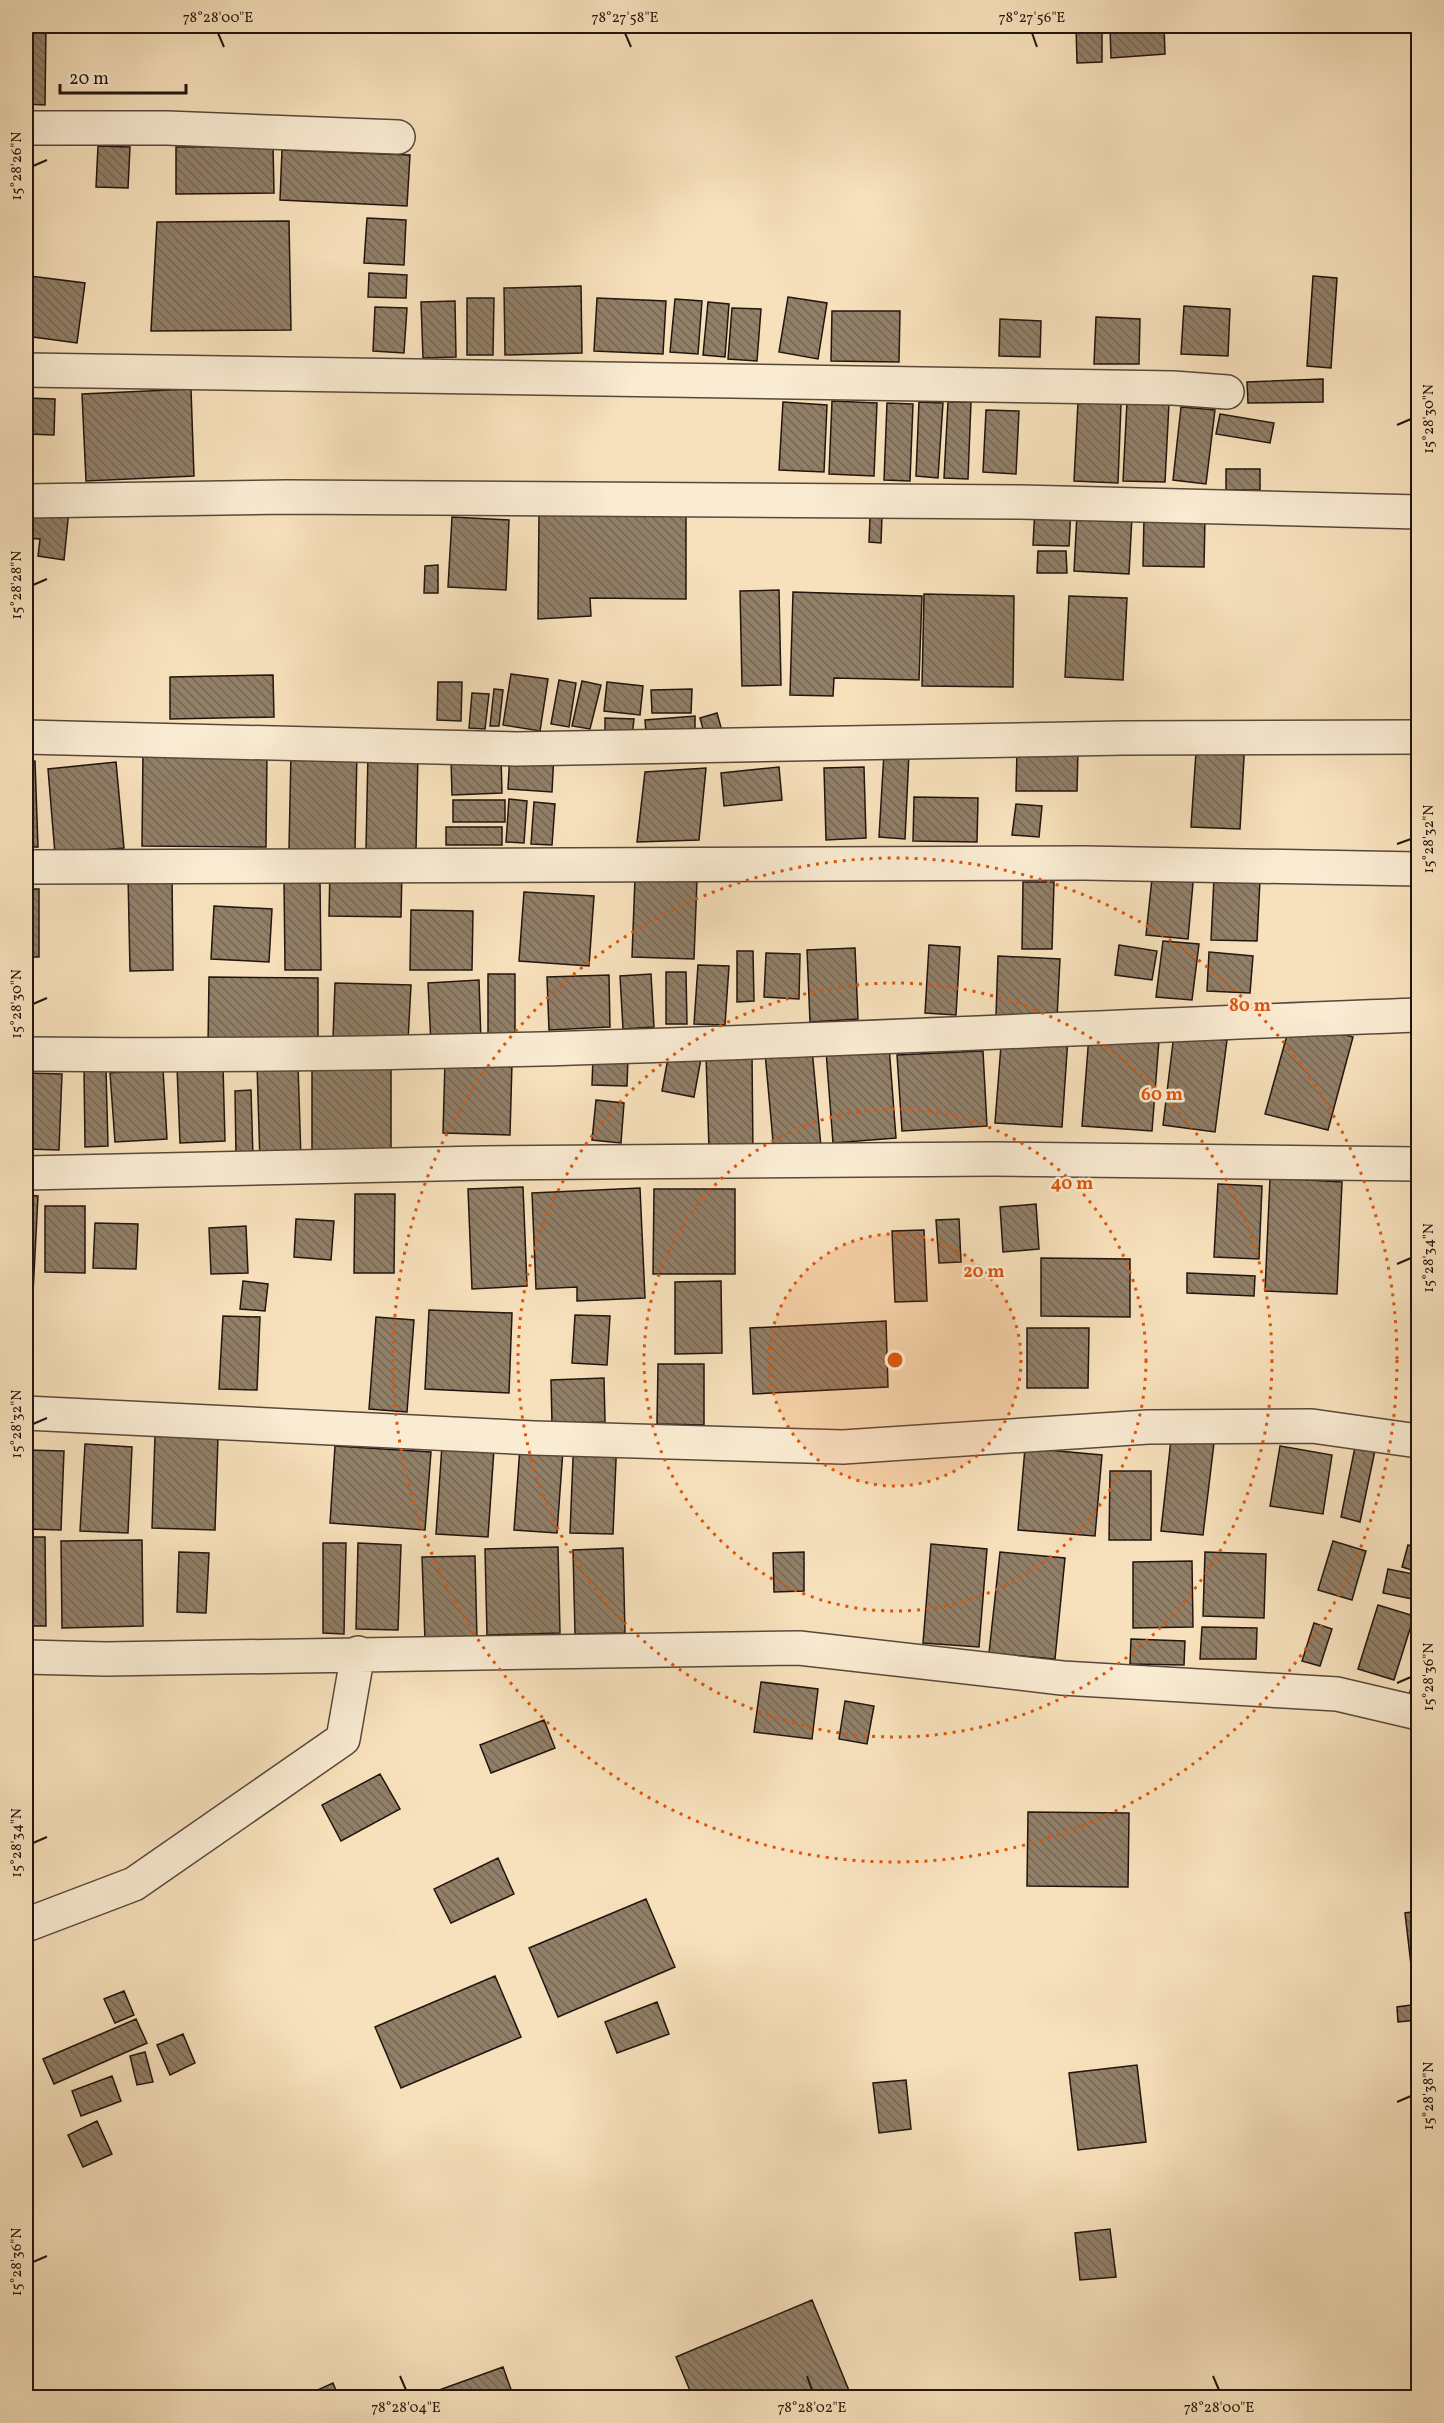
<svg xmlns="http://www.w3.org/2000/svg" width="1444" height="2423" font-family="Vollkorn,serif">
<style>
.building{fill:url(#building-back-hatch);stroke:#22150e;stroke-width:1.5}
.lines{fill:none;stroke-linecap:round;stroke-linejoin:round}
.street-casing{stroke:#57483a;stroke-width:36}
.street{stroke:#faecd3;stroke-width:33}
.ticks{fill:none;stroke:#22150e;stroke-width:2}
.ring{fill:none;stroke:#de560c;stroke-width:3;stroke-dasharray:3 6}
.centre{fill:#de560c;stroke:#faecd3;stroke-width:3}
.ring-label{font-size:18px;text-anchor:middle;font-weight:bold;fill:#de560c;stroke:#faecd3;stroke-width:5;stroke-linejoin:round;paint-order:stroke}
.neatline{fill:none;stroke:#22150e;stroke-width:2}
.ticks-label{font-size:15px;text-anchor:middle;fill:#22150e}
</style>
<defs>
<pattern id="building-back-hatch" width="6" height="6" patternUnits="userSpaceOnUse" patternTransform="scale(1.5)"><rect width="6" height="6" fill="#917f68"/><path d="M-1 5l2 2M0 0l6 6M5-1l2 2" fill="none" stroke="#766754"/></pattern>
</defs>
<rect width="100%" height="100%" fill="#f7e1bc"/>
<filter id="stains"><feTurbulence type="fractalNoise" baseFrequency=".00333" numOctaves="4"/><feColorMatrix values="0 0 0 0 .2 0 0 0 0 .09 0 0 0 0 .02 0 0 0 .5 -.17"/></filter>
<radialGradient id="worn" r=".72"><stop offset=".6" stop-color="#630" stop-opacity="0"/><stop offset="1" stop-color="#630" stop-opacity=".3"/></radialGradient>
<path class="building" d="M26,26H46L45,105L26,104Z
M1076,26H1102V62L1077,63Z
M1164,26L1165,54L1111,58L1110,27Z
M98,146L130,147L128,188L96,187Z
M273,146L274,193L176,194V147Z
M282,150L410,155L407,206L280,200Z
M367,218L406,220L404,265L364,263Z
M289,221L291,330L151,331L157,222Z
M369,273L407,275L406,298L368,297Z
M30,276L85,283L77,343L26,336Z
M1313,276L1337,278L1331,368L1307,366Z
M581,286L582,353L505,355L504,288Z
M788,297L827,303L818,359L779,352Z
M467,298H494L493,355H467Z
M597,298L666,301L663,354L594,351Z
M675,299L702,301L698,354L670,352Z
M455,301L456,357L423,358L421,302Z
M708,302L729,304L725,357L703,355Z
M1184,306L1230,309L1228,356L1181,354Z
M375,307L407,308L404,353L373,351Z
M732,308L761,309L757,361L728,359Z
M832,311H900L899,362L831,361Z
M1096,317L1140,319L1139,364H1094Z
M1000,319L1041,321L1040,357L999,356Z
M1323,379V402L1248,403L1247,382Z
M191,389L194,476L86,481L82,394Z
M26,398L55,399L54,435L26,434Z
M832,401L877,403L874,476L829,474Z
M1127,401L1169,403L1165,482L1123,481Z
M783,402L827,405L824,472L779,470Z
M919,402L943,403L938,478L916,476Z
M948,402H971L968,479L944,478Z
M1078,402L1121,404L1118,483L1074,481Z
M887,403L913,404L910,481L884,480Z
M1181,407L1215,410L1206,484L1173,480Z
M986,410L1019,411L1016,474L983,472Z
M1220,414L1274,423L1270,443L1216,434Z
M1226,469H1260V490H1226Z
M27,505L69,510L64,560L38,556L40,539L26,538Z
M1035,506L1071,508L1069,546L1033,545Z
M686,513V599L590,598L591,616L538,619L539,514Z
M1077,513L1132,516L1129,574L1074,571Z
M870,516H882L881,543L869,542Z
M1144,516L1205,517L1204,567L1143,566Z
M452,517L509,520L506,590L448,587Z
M1038,551H1066L1067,573H1037Z
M438,565V593H424L425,566Z
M779,590L781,685L742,686L740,591Z
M793,592L922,596L919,680L834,678L833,696L790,695Z
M924,594L1014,596L1013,687L922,686Z
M1069,596L1127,598L1123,680L1065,677Z
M511,674L548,679L540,731L503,725Z
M273,675L274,717L170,719V677Z
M559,680L576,683L569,727L551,724Z
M582,681L601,685L590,729L572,726Z
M438,682H462L461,721L437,720Z
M607,682L643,686L640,715L604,711Z
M494,689L503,690L499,726H490Z
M692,689L691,713H652L651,690Z
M472,693L489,694L485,729L469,728Z
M717,713L722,731L705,736L700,718Z
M695,716V731L646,734L645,720Z
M605,718L634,719L632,736L605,735Z
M1197,737L1245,739L1240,829L1191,827Z
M1017,750H1078L1077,791H1016Z
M143,751L267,752L266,847L142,846Z
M291,751H357L355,850H289Z
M510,751L554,753L552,792L508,789Z
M368,752L418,753L416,850H366Z
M884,753H909L905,839L879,837Z
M501,757L502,793L452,795L451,759Z
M35,761L38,847H26V762Z
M116,762L124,848L55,854L48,769Z
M779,767L782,800L724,806L721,773Z
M864,767L866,838L826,840L824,768Z
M706,768L699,840L637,842L645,772Z
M914,797L978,798L977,842L913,841Z
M509,799L527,801L524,843L506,842Z
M453,800H505V822H453Z
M534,802L555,804L552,845L531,844Z
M1016,804L1042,806L1039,837L1012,835Z
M446,827H502V845H446Z
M330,868L402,869L401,917L329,916Z
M1153,869L1194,872L1188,939L1146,935Z
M172,874L173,970L130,971L128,875Z
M635,878L697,880L694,959L632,957Z
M1214,878L1260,880L1257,941L1211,940Z
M284,880H320L321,970H285Z
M1023,882H1054L1052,949H1022Z
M26,889H39V957H26Z
M524,892L594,896L589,966L519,961Z
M214,906L272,909L269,962L211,959Z
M411,910L473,911L472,970H410Z
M1163,941L1199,944L1192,1000L1156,997Z
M929,945L960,947L956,1015L925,1013Z
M1119,945L1157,951L1152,980L1115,975Z
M855,948L858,1019L810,1022L807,950Z
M737,951H753L754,1001L737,1002Z
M1209,952L1253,956L1250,993L1207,991Z
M766,953L800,954L799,999L764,997Z
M998,956L1060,959L1057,1018L996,1016Z
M698,965L729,966L725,1025L694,1024Z
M666,972H686L687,1024H666Z
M488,974H515V1037L488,1036Z
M651,974L654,1027L623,1029L620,976Z
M609,975L610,1027L549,1030L547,977Z
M209,977L318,978V1046H208Z
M479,980L481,1042L431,1044L428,983Z
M335,983L411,985L408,1041L333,1039Z
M1291,1021L1353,1037L1328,1130L1265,1114Z
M1002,1032L1068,1037L1062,1127L995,1123Z
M1174,1034L1227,1040L1215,1132L1163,1125Z
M1089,1035L1159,1040L1152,1131L1082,1126Z
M889,1046L896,1138L833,1143L826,1051Z
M670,1047L702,1053L694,1097L662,1091Z
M812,1049L821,1147L774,1152L765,1053Z
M983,1051L987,1126L902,1131L897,1055Z
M752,1054L753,1154L709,1149L706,1055Z
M593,1057L628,1058L627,1086L592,1085Z
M445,1061L512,1063L510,1135L443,1133Z
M298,1064L301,1160L260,1162L257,1065Z
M223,1065L225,1141L180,1143L177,1067Z
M106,1068L108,1146L85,1147L84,1069Z
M391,1068V1160L312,1161V1069Z
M163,1069L167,1139L115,1142L110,1073Z
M26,1073L62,1074L59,1150L26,1149Z
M251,1090L253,1158H236L235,1091Z
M596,1100L624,1103L621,1143L592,1140Z
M1270,1178L1342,1182L1337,1294L1265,1291Z
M1218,1184L1262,1186L1259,1259L1214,1257Z
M523,1187L527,1286L472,1289L468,1189Z
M640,1188L645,1298L577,1301V1287L536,1289L532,1193Z
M654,1189H735V1274H653Z
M355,1194H395L394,1273H354Z
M26,1195L38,1196L33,1293L26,1292Z
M1036,1204L1039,1249L1003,1252L1000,1207Z
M45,1206H85V1273L45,1272Z
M296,1219L334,1221L331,1260L294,1257Z
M959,1219L961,1262L939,1263L936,1220Z
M95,1223L138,1224L136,1269L93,1268Z
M246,1226L248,1273L211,1274L209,1228Z
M924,1230L927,1301L895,1302L892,1231Z
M1041,1258L1130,1259V1317L1041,1316Z
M1187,1273L1255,1276L1254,1296L1187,1293Z
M243,1281L268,1284L265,1311L240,1309Z
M721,1281L722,1353L675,1354V1282Z
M429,1310L512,1313L509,1393L425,1389Z
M575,1315L610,1316L607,1365L572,1363Z
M223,1316L260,1317L257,1390L219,1389Z
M376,1317L414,1320L407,1412L369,1409Z
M886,1321L888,1387L753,1394L750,1328Z
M1027,1328H1089L1088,1388H1027Z
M658,1364H704V1425L657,1424Z
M604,1378L605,1422L552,1424L551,1380Z
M1358,1432L1378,1436L1360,1522L1341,1517Z
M521,1433L564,1436L557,1533L514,1530Z
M574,1434L617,1435L613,1534L570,1533Z
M155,1435L218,1437L215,1530L152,1528Z
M1171,1439L1214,1443L1203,1535L1161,1531Z
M85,1444L132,1447L128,1533L80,1531Z
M442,1445L494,1449L488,1537L436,1534Z
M335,1446L431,1452L425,1530L330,1523Z
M1280,1446L1332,1455L1323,1514L1270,1506Z
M1025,1448L1102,1455L1095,1536L1018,1530Z
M26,1450L64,1451L61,1530L26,1529Z
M1110,1471H1151V1540H1109Z
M26,1537H45L46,1626H26Z
M142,1540L143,1626L62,1628L61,1541Z
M1333,1541L1366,1551L1352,1600L1318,1590Z
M323,1543H346L344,1634L323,1633Z
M358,1543L401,1545L398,1630L356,1629Z
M931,1544L987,1549L979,1647L923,1643Z
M1408,1545L1418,1548V1572L1402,1567Z
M558,1547L560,1633L487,1635L485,1549Z
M623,1548L625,1633L575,1634L573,1550Z
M179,1552L209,1553L206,1613L177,1612Z
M804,1552V1591L774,1592L773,1553Z
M1000,1552L1065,1558L1055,1659L989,1653Z
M1205,1552L1266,1554L1264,1618L1203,1616Z
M475,1556L477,1639L425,1640L422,1557Z
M1192,1561L1193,1627L1133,1628V1562Z
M1388,1569L1418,1575L1417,1600L1383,1593Z
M1378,1605L1414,1616L1394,1680L1358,1669Z
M1314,1623L1332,1629L1320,1666L1302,1661Z
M1202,1627L1257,1628L1256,1659H1200Z
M1131,1639L1185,1641L1184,1665L1130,1664Z
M1413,1681L1418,1682V1697L1409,1695Z
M761,1682L818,1689L812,1739L754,1732Z
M845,1701L874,1706L867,1744L839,1739Z
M544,1720L555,1748L491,1773L480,1745Z
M380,1774L400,1809L341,1841L322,1805Z
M1028,1812L1129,1813L1128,1887L1027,1886Z
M498,1858L514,1894L451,1923L434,1889Z
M646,1899L675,1967L558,2017L529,1948Z
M1418,1911V1991H1414L1405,1913Z
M495,1976L521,2037L401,2088L375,2027Z
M124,1991L134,2015L115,2023L104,1999Z
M657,2002L669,2034L617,2053L605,2022Z
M1418,2004V2020L1398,2022L1397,2007Z
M136,2019L147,2043L54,2084L43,2059Z
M183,2034L195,2063L170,2075L157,2045Z
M145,2052L153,2082L137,2085L130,2056Z
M1137,2065L1146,2142L1078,2150L1069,2073Z
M112,2076L121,2101L81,2116L72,2091Z
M906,2080L911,2129L879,2133L873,2083Z
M97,2121L112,2154L83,2167L68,2135Z
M1418,2125V2178H1417L1411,2126Z
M1110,2229L1116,2277L1080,2280L1075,2233Z
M812,2300L852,2398H693L676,2357Z
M503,2367L514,2398H417Z
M333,2383L339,2398H300Z"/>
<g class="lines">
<g class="street-casing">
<path id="street" d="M26,128H167L398,137
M26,370L1173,388L1227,392
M26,501L287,497L1020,502L1418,512
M26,737L516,749L1124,738L1418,737
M26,867L1084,863L1418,869
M26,1054C490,1060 954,1032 1418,1015
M26,1173L483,1163L993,1159L1418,1164
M26,1413L534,1438L843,1447L1148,1427L1312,1426L1418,1441
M26,1657L106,1659L799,1648L1062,1678L1337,1694L1418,1713
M26,1925L134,1884L343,1739L358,1653"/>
</g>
<use href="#street" class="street"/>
</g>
<path class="ticks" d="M218,33L224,47M625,33L631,47M1032,33L1037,47M33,166L47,160M1397,425L1411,419M33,585L47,579M1397,844L1411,839M33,1004L47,998M1397,1264L1411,1258M33,1424L47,1418M1397,1683L1411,1677M33,1843L47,1837M1397,2102L1411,2096M33,2262L47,2256M400,2376L406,2390M807,2376L812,2390M1213,2376L1219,2390"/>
<circle cx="895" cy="1360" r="126" fill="#de560c" fill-opacity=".12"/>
<g class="ring">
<circle cx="895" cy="1360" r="126"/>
<circle cx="895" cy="1360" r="251"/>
<circle cx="895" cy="1360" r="377"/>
<circle cx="895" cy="1360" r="502"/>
</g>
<circle cx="895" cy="1360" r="9" class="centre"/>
<g class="ring-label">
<text x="1250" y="1011">80 m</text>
<text x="1162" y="1100">60 m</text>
<text x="1072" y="1189">40 m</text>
<text x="984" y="1277">20 m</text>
</g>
<rect width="1444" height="2423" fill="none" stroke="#f7e1bc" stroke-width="66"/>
<path d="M60 84v9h126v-9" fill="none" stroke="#22150e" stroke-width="3"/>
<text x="69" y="84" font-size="18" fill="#22150e" stroke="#faecd3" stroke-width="4.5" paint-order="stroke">20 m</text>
<rect x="33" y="33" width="1378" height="2357" class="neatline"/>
<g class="ticks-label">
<text x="218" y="22">78°28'00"E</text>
<text x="625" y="22">78°27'58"E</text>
<text x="1032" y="22">78°27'56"E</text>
<text transform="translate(16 166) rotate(-90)" y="5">15°28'26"N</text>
<text transform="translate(1428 419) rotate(-90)" y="5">15°28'30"N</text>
<text transform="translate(16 585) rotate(-90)" y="5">15°28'28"N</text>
<text transform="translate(1428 839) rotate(-90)" y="5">15°28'32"N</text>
<text transform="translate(16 1004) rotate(-90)" y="5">15°28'30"N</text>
<text transform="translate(1428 1258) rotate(-90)" y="5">15°28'34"N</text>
<text transform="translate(16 1424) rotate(-90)" y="5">15°28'32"N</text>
<text transform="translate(1428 1677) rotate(-90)" y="5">15°28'36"N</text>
<text transform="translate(16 1843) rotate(-90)" y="5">15°28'34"N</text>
<text transform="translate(1428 2096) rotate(-90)" y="5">15°28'38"N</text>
<text transform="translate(16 2262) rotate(-90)" y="5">15°28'36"N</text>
<text x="406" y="2412">78°28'04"E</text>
<text x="812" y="2412">78°28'02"E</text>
<text x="1219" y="2412">78°28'00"E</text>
</g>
<rect width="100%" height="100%" filter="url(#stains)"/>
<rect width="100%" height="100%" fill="url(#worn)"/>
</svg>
